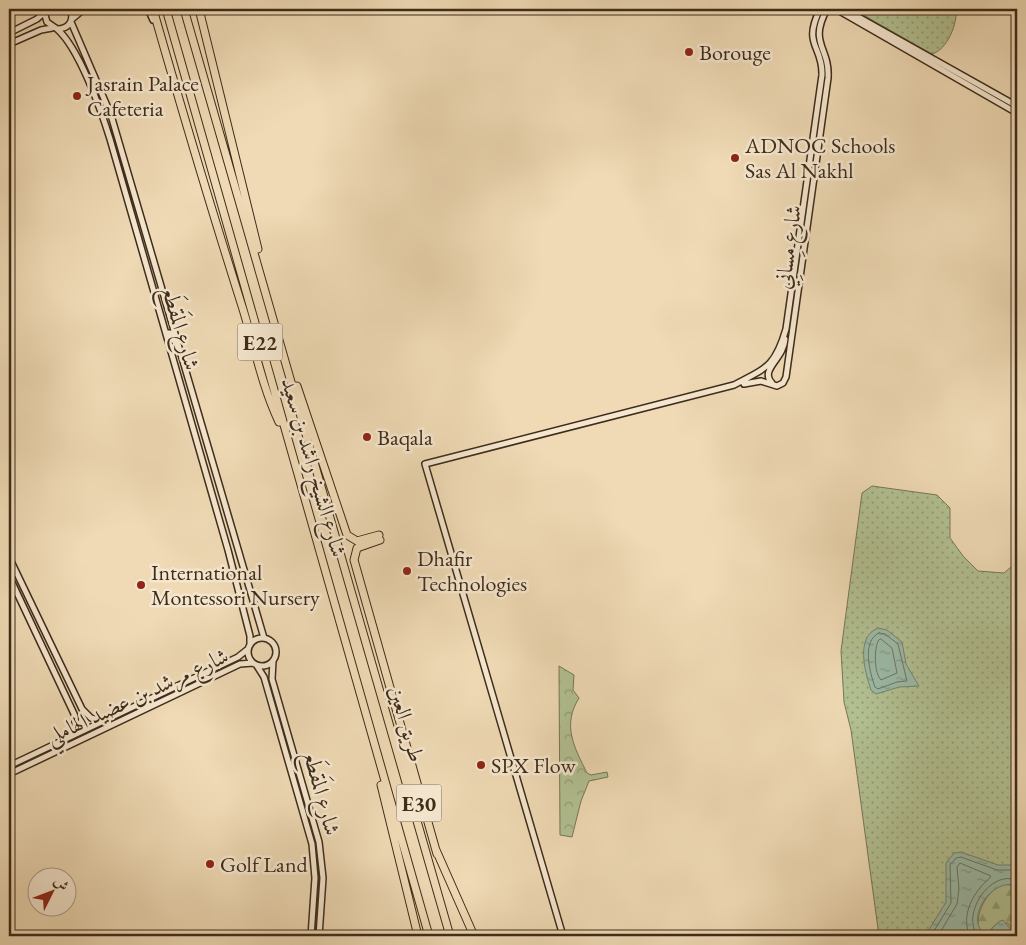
<svg xmlns="http://www.w3.org/2000/svg" width="1026" height="945" font-family="'EB Garamond',Amiri,serif">
<style>
.grass{fill:url(#grass-dots);stroke:#787657}
.forest{fill:url(#forest-firs);stroke:#787657}
.park{fill:url(#park-crowns);stroke:#787657}
.water{fill:url(#water-ripples);stroke:#768270}
.lines{fill:none;stroke-linecap:round;stroke-linejoin:round}
.shore{stroke:#6c7462;stroke-width:1}
.secondary-casing{stroke:#3e2c1b;stroke-width:8}
.highway-casing{stroke:#3e2c1b;stroke-width:9}
.secondary{stroke:#f5e7cf;stroke-width:5}
.highway{stroke:#efdab5;stroke-width:7}
.poi-dot{fill:#8f2418;stroke:#f5e7cf;stroke-width:2}
.labels{text-anchor:middle;dominant-baseline:central;stroke-width:5;stroke-linejoin:round;paint-order:stroke}
.shield{fill:#f5e7cf;stroke:#756451;stroke-width:1}
.shield-label{font-size:21px;font-weight:bold;fill:#3e2c1b}
.poi-label{font-size:22px;fill:#3e2c1b;stroke:#f5e7cf;text-anchor:start}
.street-label{font-size:22px;fill:#3e2c1b;stroke:#f5e7cf}
</style>
<defs>
<pattern id="grass-dots" width="8" height="8" patternUnits="userSpaceOnUse" patternTransform="scale(1.25)"><rect width="8" height="8" fill="#b2c193"/><path d="M2 2h.1M6 6h.1" fill="none" stroke="#929d77" stroke-width="1.8" stroke-linecap="round"/></pattern>
<pattern id="forest-firs" width="22" height="20" patternUnits="userSpaceOnUse" patternTransform="scale(1.25)"><rect width="22" height="20" fill="#b2c193"/><path d="M5 1l3.5 6h-7zM16 11l3.5 6h-7z" fill="#929d77"/></pattern>
<pattern id="park-crowns" width="20" height="18" patternUnits="userSpaceOnUse" patternTransform="scale(1.25)"><rect width="20" height="18" fill="#b2c193"/><path d="M2 6a3 3 0 1 1 6 0M12 15a3 3 0 1 1 6 0" fill="none" stroke="#929d77"/></pattern>
<pattern id="water-ripples" width="26" height="14" patternUnits="userSpaceOnUse" patternTransform="scale(1.25)"><rect width="26" height="14" fill="#9bbba8"/><path d="M2 4q2-2 4 0t4 0M15 11q2-2 4 0t4 0" fill="none" stroke="#809888"/></pattern>
</defs>
<rect width="100%" height="100%" fill="#efdab5"/>
<filter id="stains"><feTurbulence type="fractalNoise" baseFrequency=".004" numOctaves="4"/><feColorMatrix values="0 0 0 0 .2 0 0 0 0 .09 0 0 0 0 .02 0 0 0 .5 -.17"/></filter>
<radialGradient id="worn" r=".72"><stop offset=".6" stop-color="#630" stop-opacity="0"/><stop offset="1" stop-color="#630" stop-opacity=".3"/></radialGradient>
<path class="grass" d="M858,9H956C958,23 947,50 932,54L858,12Z
M872,486L937,495L950,508V538L963,556L978,571L1004,573L1017,562V936H879L851,730L844,702L841,651L862,493Z"/>
<path class="forest" d="M1003,884L1017,886V936L1008,923L996,924L987,934L981,932L978,925C978,908 987,892 1003,884Z"/>
<path class="park" d="M559,666L574,675L573,690L579,698C562,725 574,747 587,773L591,775L607,772L608,777L589,781L581,801L572,837L560,835Z"/>
<path class="water" d="M878,628L887,630L902,642L906,664L919,686L899,687L876,694L871,690C865,672 855,637 878,628Z
M961,852L998,865H1017V886C994,876 964,917 984,934C992,933 994,922 1003,920L1016,936H925L946,902V863L954,853Z"/>
<g class="lines">
<path class="shore" d="M879,633L885,634L898,644L907,681L897,682L878,689L875,687C870,673 861,641 879,633Z
M881,639L892,648L897,673L881,680C874,673 874,650 878,641Z
M931,936L951,903L950,865L956,858L961,857L997,870H1017
M938,936L957,904L959,889L957,867L960,863L991,876C988,881 983,883 980,888C969,901 962,920 970,936
M978,936C960,915 990,869 1017,880"/>
<g class="secondary-casing">
<path id="secondary" d="M47,9L45,15L47,22L57,29C69,29 75,20 70,9
M148,9L153,20
M836,9L1017,113
M844,9L1017,106
M72,19L84,9
M71,22L111,115L264,638
M57,29C79,48 101,110 110,139L228,550L250,636V645
M9,33L37,19L46,11
M9,44L41,30L52,28
M166,333H170L177,346
M772,383C759,370 784,359 785,339
M744,384L761,381L777,386L783,383L786,377L828,78C830,47 808,44 827,9
M9,557L82,709L91,718L102,721
M9,576L75,716V728L69,736
M248 652a14 14 0 1 1 28 0a14 14 0 1 1-28 0Z
M273,661L272,679L319,842L323,878L319,936
M257,666L264,677L312,844L315,878L311,936
M9,766L238,657L248,649
M9,774L240,664L253,663
M563,936L425,464L734,385C766,368 775,367 786,329L822,75C823,45 802,46 820,9"/>
</g>
<g class="highway-casing">
<path id="highway" d="M153,9C181,107 210,205 241,303C254,343 261,384 279,422
M166,9L429,936
M184,9L450,936
M199,9L258,249
M297,386L347,535L357,541L379,535
M380,540L357,548L354,560L437,854
M396,736L414,788
M381,785L418,936
M436,850L474,936"/>
</g>
<use href="#secondary" class="secondary"/>
<use href="#highway" class="highway"/>
</g>
<g class="poi-dot">
<circle cx="689" cy="52" r="5"/>
<circle cx="77" cy="96" r="5"/>
<circle cx="735" cy="158" r="5"/>
<circle cx="367" cy="437" r="5"/>
<circle cx="407" cy="571" r="5"/>
<circle cx="141" cy="585" r="5"/>
<circle cx="481" cy="765" r="5"/>
<circle cx="210" cy="864" r="5"/>
</g>
<g class="labels">
<g class="shield">
<rect x="237.5" y="323.5" width="45" height="37" rx="4"/>
<rect x="396.5" y="784.5" width="45" height="37" rx="4"/>
</g>
<g class="shield-label">
<text x="260" y="342">E22</text>
<text x="419" y="803">E30</text>
</g>
<g class="poi-label">
<text x="699" y="52">Borouge</text>
<text x="87" y="83">Jasrain Palace<tspan x="87" dy="25">Cafeteria</tspan></text>
<text x="745" y="145">ADNOC Schools<tspan x="745" dy="25">Sas Al Nakhl</tspan></text>
<text x="377" y="437">Baqala</text>
<text x="417" y="558">Dhafir<tspan x="417" dy="25">Technologies</tspan></text>
<text x="151" y="572">International<tspan x="151" dy="25">Montessori Nursery</tspan></text>
<text x="491" y="765">SPX Flow</text>
<text x="220" y="864">Golf Land</text>
</g>
<g class="street-label">
<text transform="translate(788 247) rotate(-82)">شارع مِسانِي</text>
<text transform="translate(181 328) rotate(74)">شارع المَقطَع</text>
<text transform="translate(314 467) rotate(74)">شارع الشيخ راشد بن سعيد</text>
<text transform="translate(137 696) rotate(-25)">شارع مرشد بن عضيد الهاملي</text>
<text transform="translate(407 724) rotate(74)">طريق العين</text>
<text transform="translate(322 793) rotate(75)">شارع المَقطَع</text>
</g>
</g>
<rect width="1026" height="945" fill="none" stroke="#efdab5" stroke-width="30"/>
<rect x="10" y="10" width="1006" height="925" fill="none" stroke="#3e2c1b" stroke-width="2.5"/>
<rect x="15" y="15" width="996" height="915" fill="none" stroke="#3e2c1b"/>
<g transform="translate(52 892) rotate(48)"><circle r="24" fill="#f5e7cf" stroke="#ac9c87"/>
<path d="M0-4L9 19L0 12L-9 19Z" fill="#8f2418"/>
<text y="-8" font-size="14" font-weight="bold" text-anchor="middle" fill="#3e2c1b">ش</text>
</g>
<rect width="100%" height="100%" filter="url(#stains)"/>
<rect width="100%" height="100%" fill="url(#worn)"/>
</svg>
